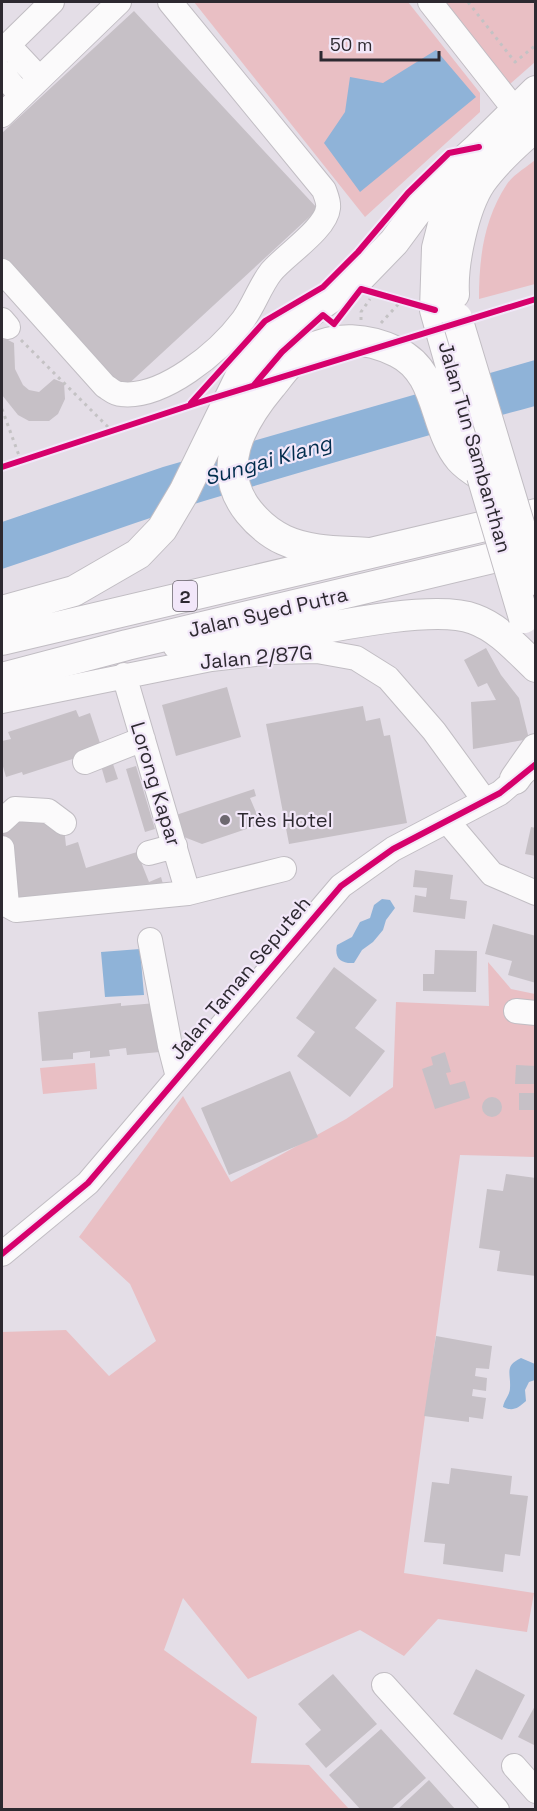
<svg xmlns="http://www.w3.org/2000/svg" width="537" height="1811" font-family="'Space Grotesk',sans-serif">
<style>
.green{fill:#e9bfc4}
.water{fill:#8fb3d8}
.building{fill:#c6c0c6}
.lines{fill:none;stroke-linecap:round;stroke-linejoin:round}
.minor-casing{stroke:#c1bdc3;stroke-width:26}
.major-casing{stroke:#c1bdc3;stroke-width:32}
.path{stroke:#c4c2c4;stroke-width:3;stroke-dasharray:3 4.5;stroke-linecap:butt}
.minor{stroke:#fbfafb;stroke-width:24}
.major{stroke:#fbfafb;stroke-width:30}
.major-bridge-casing{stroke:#c1bdc3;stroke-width:32;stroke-linecap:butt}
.major-bridge{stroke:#fbfafb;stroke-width:30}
.cycleway-casing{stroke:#f2e7f9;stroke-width:10}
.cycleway{stroke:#d6006c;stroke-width:6}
.poi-dot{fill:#6d6870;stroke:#f2e7f9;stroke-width:2}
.labels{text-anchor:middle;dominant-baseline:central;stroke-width:4.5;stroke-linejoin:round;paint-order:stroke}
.shield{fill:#f2e7f9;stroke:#68626c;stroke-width:1.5}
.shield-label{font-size:18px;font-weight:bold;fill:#2d2930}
.street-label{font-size:20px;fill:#2d2930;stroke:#f2e7f9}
.poi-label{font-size:20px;fill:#2d2930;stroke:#f2e7f9;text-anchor:start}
.water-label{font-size:21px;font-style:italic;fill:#002c4c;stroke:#f2e7f9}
</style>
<rect width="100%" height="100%" fill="#e4dee7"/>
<path class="green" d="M194,2H408L480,93V112L365,217Z
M445,2H535V62L510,84Z
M535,160V284L479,299C479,257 484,219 507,184C514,174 527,167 535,160Z
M488,962L511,989L535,994V1157L460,1155L404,1573L534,1593L527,1632L438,1619L404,1656L360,1630L248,1679L183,1598L164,1650L257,1717L251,1763L309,1765L349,1809H2V1332L66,1330L109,1376L156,1341L130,1284L79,1237L183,1096L231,1182L346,1119L393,1087L396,1002L489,1006Z
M95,1063L97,1089L43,1094L40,1068Z"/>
<path class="water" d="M436,50L476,97L360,192L324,143L345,112L350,77L383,83Z
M535,360V406C424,436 314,468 204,501C136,521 69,547 2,569V522L163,467Z
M382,899L390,900L395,908L386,920L383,930L373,942L362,950L354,963C341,964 334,958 337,945L352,937L360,922L370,918L374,905Z
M140,949L144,995L105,997L101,952Z
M521,1358L535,1364V1380L529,1382L525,1390L526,1401C518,1408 513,1412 503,1407C504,1400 510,1395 510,1388C511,1373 504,1366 521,1358Z"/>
<path class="building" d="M134,11L318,209L123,389L2,259V133Z
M4,338L14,343L15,369L23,385L29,390L39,392L54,379L64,383L65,399L58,414L49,421H29L18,415L2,395V339Z
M486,648L501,675L519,698L529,739L473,749L471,702L496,700L487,683L478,687L464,660Z
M227,687L241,737L176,756L162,705Z
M363,706L366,721L380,718L384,736L390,735L407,823L289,844L266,724Z
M76,710L79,717L90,713L101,746L91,753L23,775L22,772L6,777L2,763V741L11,739L8,732Z
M110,755L118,779L106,783L99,759Z
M136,766L155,829L145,832L126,769Z
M254,789L256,796L250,798L261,824L202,844L184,837L176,815Z
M52,817L64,827L66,846L78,842L86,868L137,852L149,882L161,877L165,891L2,912V819Z
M531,827L536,828V856L525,854Z
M415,870L453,875L450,899L467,901L465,919L413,912L415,895L426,897L427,888L413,887Z
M493,924L536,936V983L508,975L512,961L485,954Z
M435,950L477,951L476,992L423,991V974H434Z
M334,967L377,1000L355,1028L385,1051L350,1097L297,1056L315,1032L296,1018Z
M121,1003V1006L156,1003L160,1052L127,1055L126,1048L109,1050L110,1056L90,1058V1051L73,1053V1059L42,1061L38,1012Z
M445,1052L451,1072L446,1073L450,1085L465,1081L470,1098L435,1109L422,1069L433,1065L431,1057Z
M516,1065L536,1066V1084H515Z
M290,1071L318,1137L229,1175L201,1108Z
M519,1093H536V1110H519Z
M482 1107a10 10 0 1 1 20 0a10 10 0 1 1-20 0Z
M506,1174L536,1178V1276L497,1271L500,1251L479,1248L487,1189L503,1191Z
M436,1336L492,1346L489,1369L476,1368L475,1376L487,1378L486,1391L473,1389L472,1396L486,1398L483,1419L469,1417V1422L424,1416Z
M451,1468L512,1476L510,1494L528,1496L520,1556L505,1554L503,1572L443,1564L445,1544L424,1542L432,1482L449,1484Z
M476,1669L525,1695L502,1740L453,1714Z
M333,1674L377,1724L326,1768L305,1744L321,1730L298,1704Z
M536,1704V1746L518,1737Z
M381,1729L426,1778L390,1810H361L329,1775Z
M429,1780L456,1810H397Z"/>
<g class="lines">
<g class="minor-casing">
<path id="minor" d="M430,2L515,110
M8,45L39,78
M2,51L52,2
M2,73L21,96
M2,115L119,2
M2,271L105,386C110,389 115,394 121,394C163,399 219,352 243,320C254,305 260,286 271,272C285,255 326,229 328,208C329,202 326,196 324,190L170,2
M2,320L8,327
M124,675L188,893
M2,701L211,659L272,652L317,651L356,658L388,678L434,731L485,801
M85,762L143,739
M2,821L15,809L48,811L64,823
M448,822L492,874L536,893
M2,848L7,905L16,910L188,893L284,869
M149,853L175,846
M150,940L170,1046L178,1077
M516,1011L536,1013
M2,1254L88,1183L341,886L393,849L500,793L528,769
M384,1685L497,1810
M514,1766L536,1791"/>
</g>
<g class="major-casing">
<path id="major" d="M454,294C452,264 464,207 481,182C496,161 516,143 536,126
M482,476L435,310L437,248L448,205L479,147L536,91
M368,553C340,551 310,552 284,540C269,533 258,523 249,512C214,469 241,422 271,386C281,374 291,358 306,351C336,335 368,338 397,352C440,373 433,427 460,459C466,466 474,471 482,476
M2,611L74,591L138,554L162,529L184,492L244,369L276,336L360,277L394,242L434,188L479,147
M2,640L536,514
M178,645C196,645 215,647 233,645C289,637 427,601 474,619C499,628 517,649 536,667
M2,678L127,645L530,549
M515,779L536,749"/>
</g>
<path class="path" d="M468,2L515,62L536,45
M361,320V312L370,299
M381,323L402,300
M21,340L112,431
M2,409L21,461"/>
<use href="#minor" class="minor"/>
<use href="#major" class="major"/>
<g class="major-bridge-casing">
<path id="major-bridge" d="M457,318L536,580
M482,476L524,618"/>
</g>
<use href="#major-bridge" class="major-bridge"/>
<g class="cycleway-casing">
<path id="cycleway" d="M254,385L282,352L323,315L334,324L361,289L435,310
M191,403L265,321L323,287L358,252L408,193L449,153L479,147
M2,467L197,403L536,299
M2,1254L88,1183L341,886L393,849L500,793L536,764"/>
</g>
<use href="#cycleway" class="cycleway"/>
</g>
<circle class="poi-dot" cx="225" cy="820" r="6"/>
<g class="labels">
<rect class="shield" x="173" y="581" width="24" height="30" rx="4.5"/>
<g class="shield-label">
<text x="185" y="596">2</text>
</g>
<g class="street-label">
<text transform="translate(475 447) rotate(74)">Jalan Tun Sambanthan</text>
<text transform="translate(268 612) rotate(-13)">Jalan Syed Putra</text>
<text transform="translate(256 657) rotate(-5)">Jalan 2/87G</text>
<text transform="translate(156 784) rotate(73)">Lorong Kapar</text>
<text transform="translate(240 978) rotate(-50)">Jalan Taman Seputeh</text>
</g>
<g class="poi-label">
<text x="237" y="820">Très Hotel</text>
</g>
<g class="water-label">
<text transform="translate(268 460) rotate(-16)">Sungai Klang</text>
</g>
</g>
<rect width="537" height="1811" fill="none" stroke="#2d2930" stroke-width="6"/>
<path d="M321 51v9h118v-9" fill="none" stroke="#2d2930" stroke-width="3"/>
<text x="330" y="51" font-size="18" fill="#2d2930" stroke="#f2e7f9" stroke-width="4.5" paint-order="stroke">50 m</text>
</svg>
